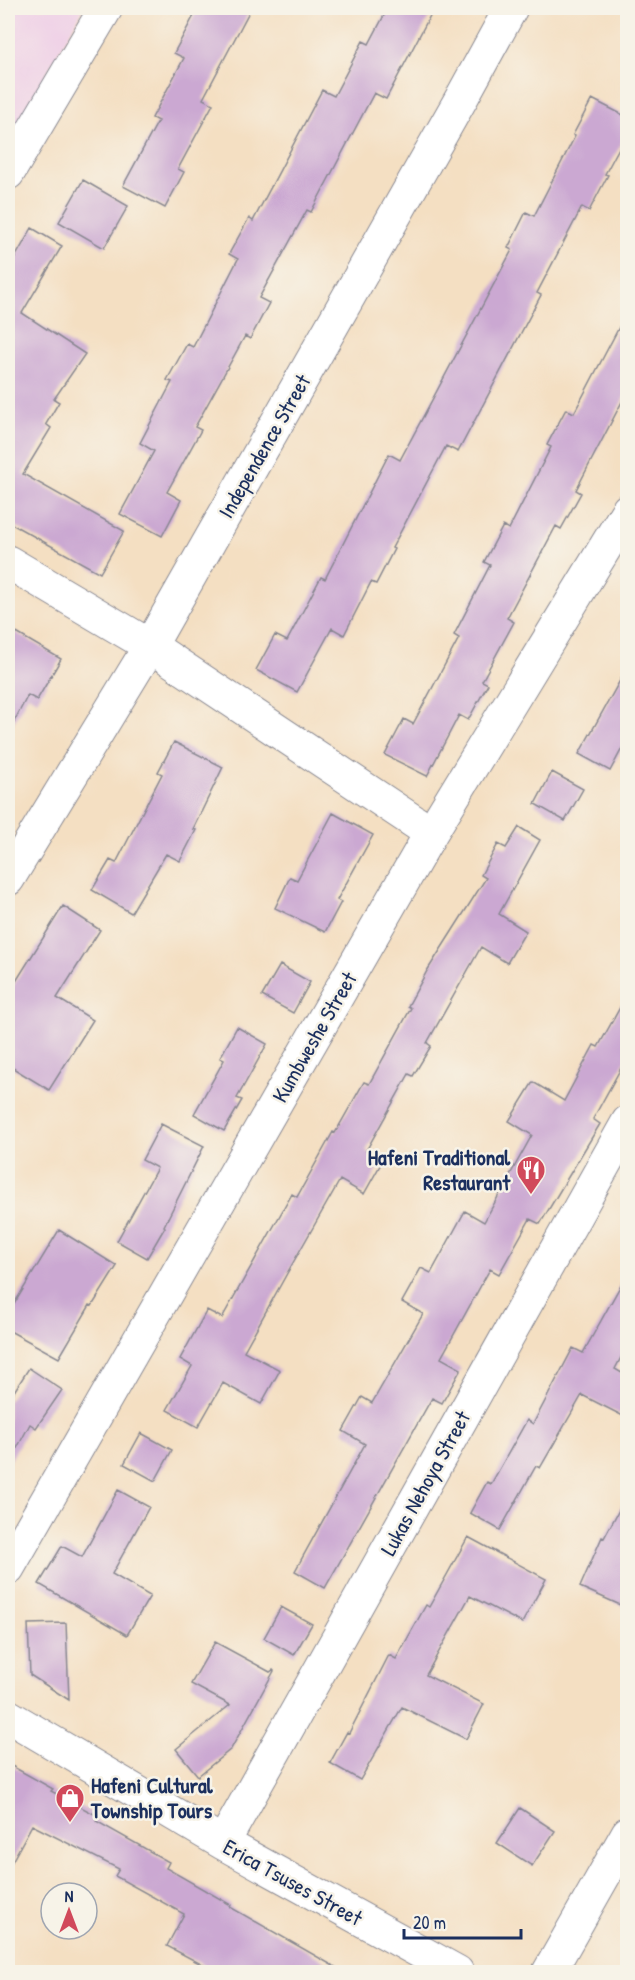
<svg xmlns="http://www.w3.org/2000/svg" width="635" height="1980" font-family="'Patrick Hand',sans-serif">
<style>
.built{fill:#efd0e7}
.building{fill:#cba8d2}
.lines{fill:none;stroke-linecap:round;stroke-linejoin:round}
.street-casing{stroke:#888790;stroke-width:35}
.street{stroke:#fff;stroke-width:33}
.labels{text-anchor:middle;dominant-baseline:central;stroke-width:5;stroke-linejoin:round;paint-order:stroke}
.street-label{font-size:22px;fill:#1b2f5e;stroke:#f7f3e8}
.poi-label{font-size:22px;font-weight:bold;fill:#1b2f5e;stroke:#f7f3e8;text-anchor:end}
</style>
<rect width="100%" height="100%" fill="#f7f3e8"/>
<filter id="ink" filterUnits="userSpaceOnUse"><feTurbulence type="fractalNoise" baseFrequency=".0167" numOctaves="2"/><feDisplacementMap in="SourceGraphic" scale="12" xChannelSelector="R" yChannelSelector="G"/><feConvolveMatrix kernelMatrix="1 2 1 2 8 2 1 2 1" color-interpolation-filters="sRGB"/></filter>
<filter id="wash" filterUnits="userSpaceOnUse"><feTurbulence type="fractalNoise" baseFrequency=".008" numOctaves="4" result="noise"/><feDisplacementMap in="SourceGraphic" scale="24" xChannelSelector="R" yChannelSelector="G"/><feGaussianBlur stdDeviation="1.35" result="paint"/><feColorMatrix in="noise" values="0 0 0 0 0 0 0 0 0 0 0 0 0 0 0 0 0 1.4 0 .05"/><feComposite in="paint" operator="in"/></filter>
<g filter="url(#wash)">
<rect width="100%" height="100%" fill="#f4dfc2"/>
<path class="built" d="M8,8H84L10,138L8,136Z"/>
<g id="blocks">
<path class="building" d="M198,8H251L203,99L213,104L178,169L184,172L165,208L123,186L158,121L152,118L184,58L174,53Z
M388,8H434L386,99L374,93L311,212L307,210L259,298L269,303L250,339L245,336L195,427L201,430L167,492L181,500L162,536L120,514L154,451L140,443L172,382L167,380L187,344L193,347L238,259L229,254L249,218L253,221L322,90L334,96L363,41L369,44Z
M592,99L627,117V133L605,174L608,175L589,211L582,207L537,293L541,295L458,452L446,446L392,548L394,549L376,584L371,582L344,635L332,628L297,692L256,670L275,635L287,641L321,577L325,579L389,454L400,460L512,250L508,248L526,212L534,216L575,136L573,135Z
M83,180L128,206L104,248L59,222Z
M32,228L62,246L22,313L85,354L54,399L59,402L46,424L51,428L23,474L124,531L100,573L8,522V270Z
M627,312V392L576,490L581,493L561,529L556,526L507,618L514,622L482,681L488,684L468,720L459,715L427,776L385,755L404,719L413,724L459,638L454,635L490,565L484,562L503,526L509,529L551,447L547,445L566,409L574,413Z
M8,628L61,659L37,700L28,695L8,733Z
M627,668V739L610,771L579,754Z
M174,742L223,767L193,829L196,830L180,861L166,854L131,913L92,890L110,860L116,863L162,774L158,772Z
M552,772L583,789L565,821L535,804Z
M333,813L373,835L337,900L341,902L325,932L275,908L290,877L297,880Z
M519,827L540,840L499,914L526,931L507,963L481,947L427,1043L431,1046L413,1076L409,1074L366,1151L383,1160L364,1194L340,1180L290,1268L244,1351L280,1370L261,1404L223,1383L198,1427L167,1410L192,1366L180,1359L207,1310L222,1318L292,1194L297,1197L333,1132L335,1133L364,1082L369,1084L411,1008L408,1006L427,971L486,878L481,875L498,844L506,848Z
M63,906L100,930L57,998L93,1020L49,1090L8,1065V994Z
M280,965L310,982L293,1013L262,996Z
M627,995V1057L593,1119L600,1124L540,1224L530,1219L499,1274L490,1269L441,1358L461,1369L442,1403L432,1398L325,1588L295,1571L365,1444L343,1431L362,1397L372,1403L423,1314L402,1302L421,1268L431,1273L465,1211L484,1222L532,1135L509,1121L533,1082L564,1101L594,1045L598,1047Z
M237,1027L267,1044L237,1098L242,1100L224,1131L194,1114L224,1060L220,1058Z
M161,1124L204,1146L164,1226L165,1227L147,1258L117,1241L157,1168L142,1160Z
M59,1230L117,1266L92,1306L90,1305L59,1358L8,1330V1314Z
M627,1274V1346L615,1369L627,1376V1418L582,1395L540,1468L536,1466L500,1530L470,1513L487,1482L491,1484L527,1420L533,1424L573,1348L583,1353Z
M29,1368L62,1390L36,1428L30,1424L8,1465V1401Z
M141,1433L172,1450L155,1481L124,1464Z
M118,1490L149,1507L112,1574L150,1596L127,1635L39,1584L62,1546L82,1557Z
M627,1495V1608L580,1587L602,1537L604,1538Z
M468,1537L546,1579L522,1623L470,1596L426,1675L484,1704L466,1739L402,1707L360,1780L330,1763L347,1732L349,1733L389,1655L396,1659L426,1605L429,1607Z
M281,1607L312,1624L294,1655L264,1638Z
M66,1623L69,1700L30,1675L28,1624Z
M215,1642L270,1672L273,1670L274,1671L231,1749L198,1776L176,1749L230,1705L191,1684Z
M8,1764L53,1789L51,1791L98,1816L96,1821L169,1862L166,1868L231,1905L230,1907L344,1972H216L167,1946L184,1914L115,1876L119,1869L32,1825L8,1869Z
M520,1808L555,1831L532,1866L497,1843Z"/>
</g>
</g>
<g filter="url(#ink)">
<use href="#blocks" fill-opacity="0" stroke="#888790" stroke-width="1.5"/>
<g class="lines">
<g class="street-casing">
<path id="street" d="M8,173L106,8
M8,562L150,646L431,833
M8,879L150,646L461,99L511,8
M8,1568L431,833L628,510
M8,1716L223,1843L457,1972
M223,1843L628,1122
M549,1972L628,1833"/>
</g>
<use href="#street" class="street"/>
</g>
</g>
<defs>
<g id="restaurant-pin" transform="scale(1.5)"><path d="M0 17L-7.5 6A9.5 9.5 0 1 1 7.5 6Z" fill="#d1495b" stroke="#f7f3e8"/><path d="M-5-6h1v4h1v-4h1v4h1v-4h1v5L-1.5 .5V6h-2V.5L-5-1ZM5-6V6H3V1.5H1.5Q1.5-4 5-6Z" fill="#fff"/></g>
<g id="shop-pin" transform="scale(1.5)"><path d="M0 17L-7.5 6A9.5 9.5 0 1 1 7.5 6Z" fill="#d1495b" stroke="#f7f3e8"/><path d="M-5-2.5h2.3a2.7 3.5 0 0 1 5.4 0H5L5.5 6h-11ZM-1.5-2.5h3a1.5 2.3 0 0 0-3 0Z" fill="#fff"/></g>
</defs>
<g fill-rule="evenodd">
<use href="#restaurant-pin" x="531" y="1170"/>
<use href="#shop-pin" x="70" y="1798"/>
</g>
<g class="labels">
<g class="street-label">
<text transform="translate(264 446) rotate(-60)">Independence Street</text>
<text transform="translate(314 1037) rotate(-60)">Kumbweshe Street</text>
<text transform="translate(425 1483) rotate(-61)">Lukas Nehoya Street</text>
<text transform="translate(293 1882) rotate(29)">Erica Tsuses Street</text>
</g>
<g class="poi-label">
<text x="510" y="1157">Hafeni Traditional<tspan x="510" dy="25">Restaurant</tspan></text>
<text x="91" y="1785" text-anchor="start">Hafeni Cultural<tspan x="91" dy="25">Township Tours</tspan></text>
</g>
</g>
<rect width="635" height="1980" fill="none" stroke="#f7f3e8" stroke-width="30"/>
<g transform="translate(69 1911)"><circle r="28" fill="#f7f3e8" stroke="#9fa5b1" stroke-width="1.5"/>
<path d="M0-4.5L10 22L0 15L-10 22Z" fill="#d1495b"/>
<text y="-9" font-size="16" font-weight="bold" text-anchor="middle" fill="#1b2f5e">N</text>
</g>
<path d="M404 1929v9h117v-9" fill="none" stroke="#1b2f5e" stroke-width="3"/>
<text x="413" y="1929" font-size="18" fill="#1b2f5e" stroke="#f7f3e8" stroke-width="4.5" paint-order="stroke">20 m</text>
</svg>
